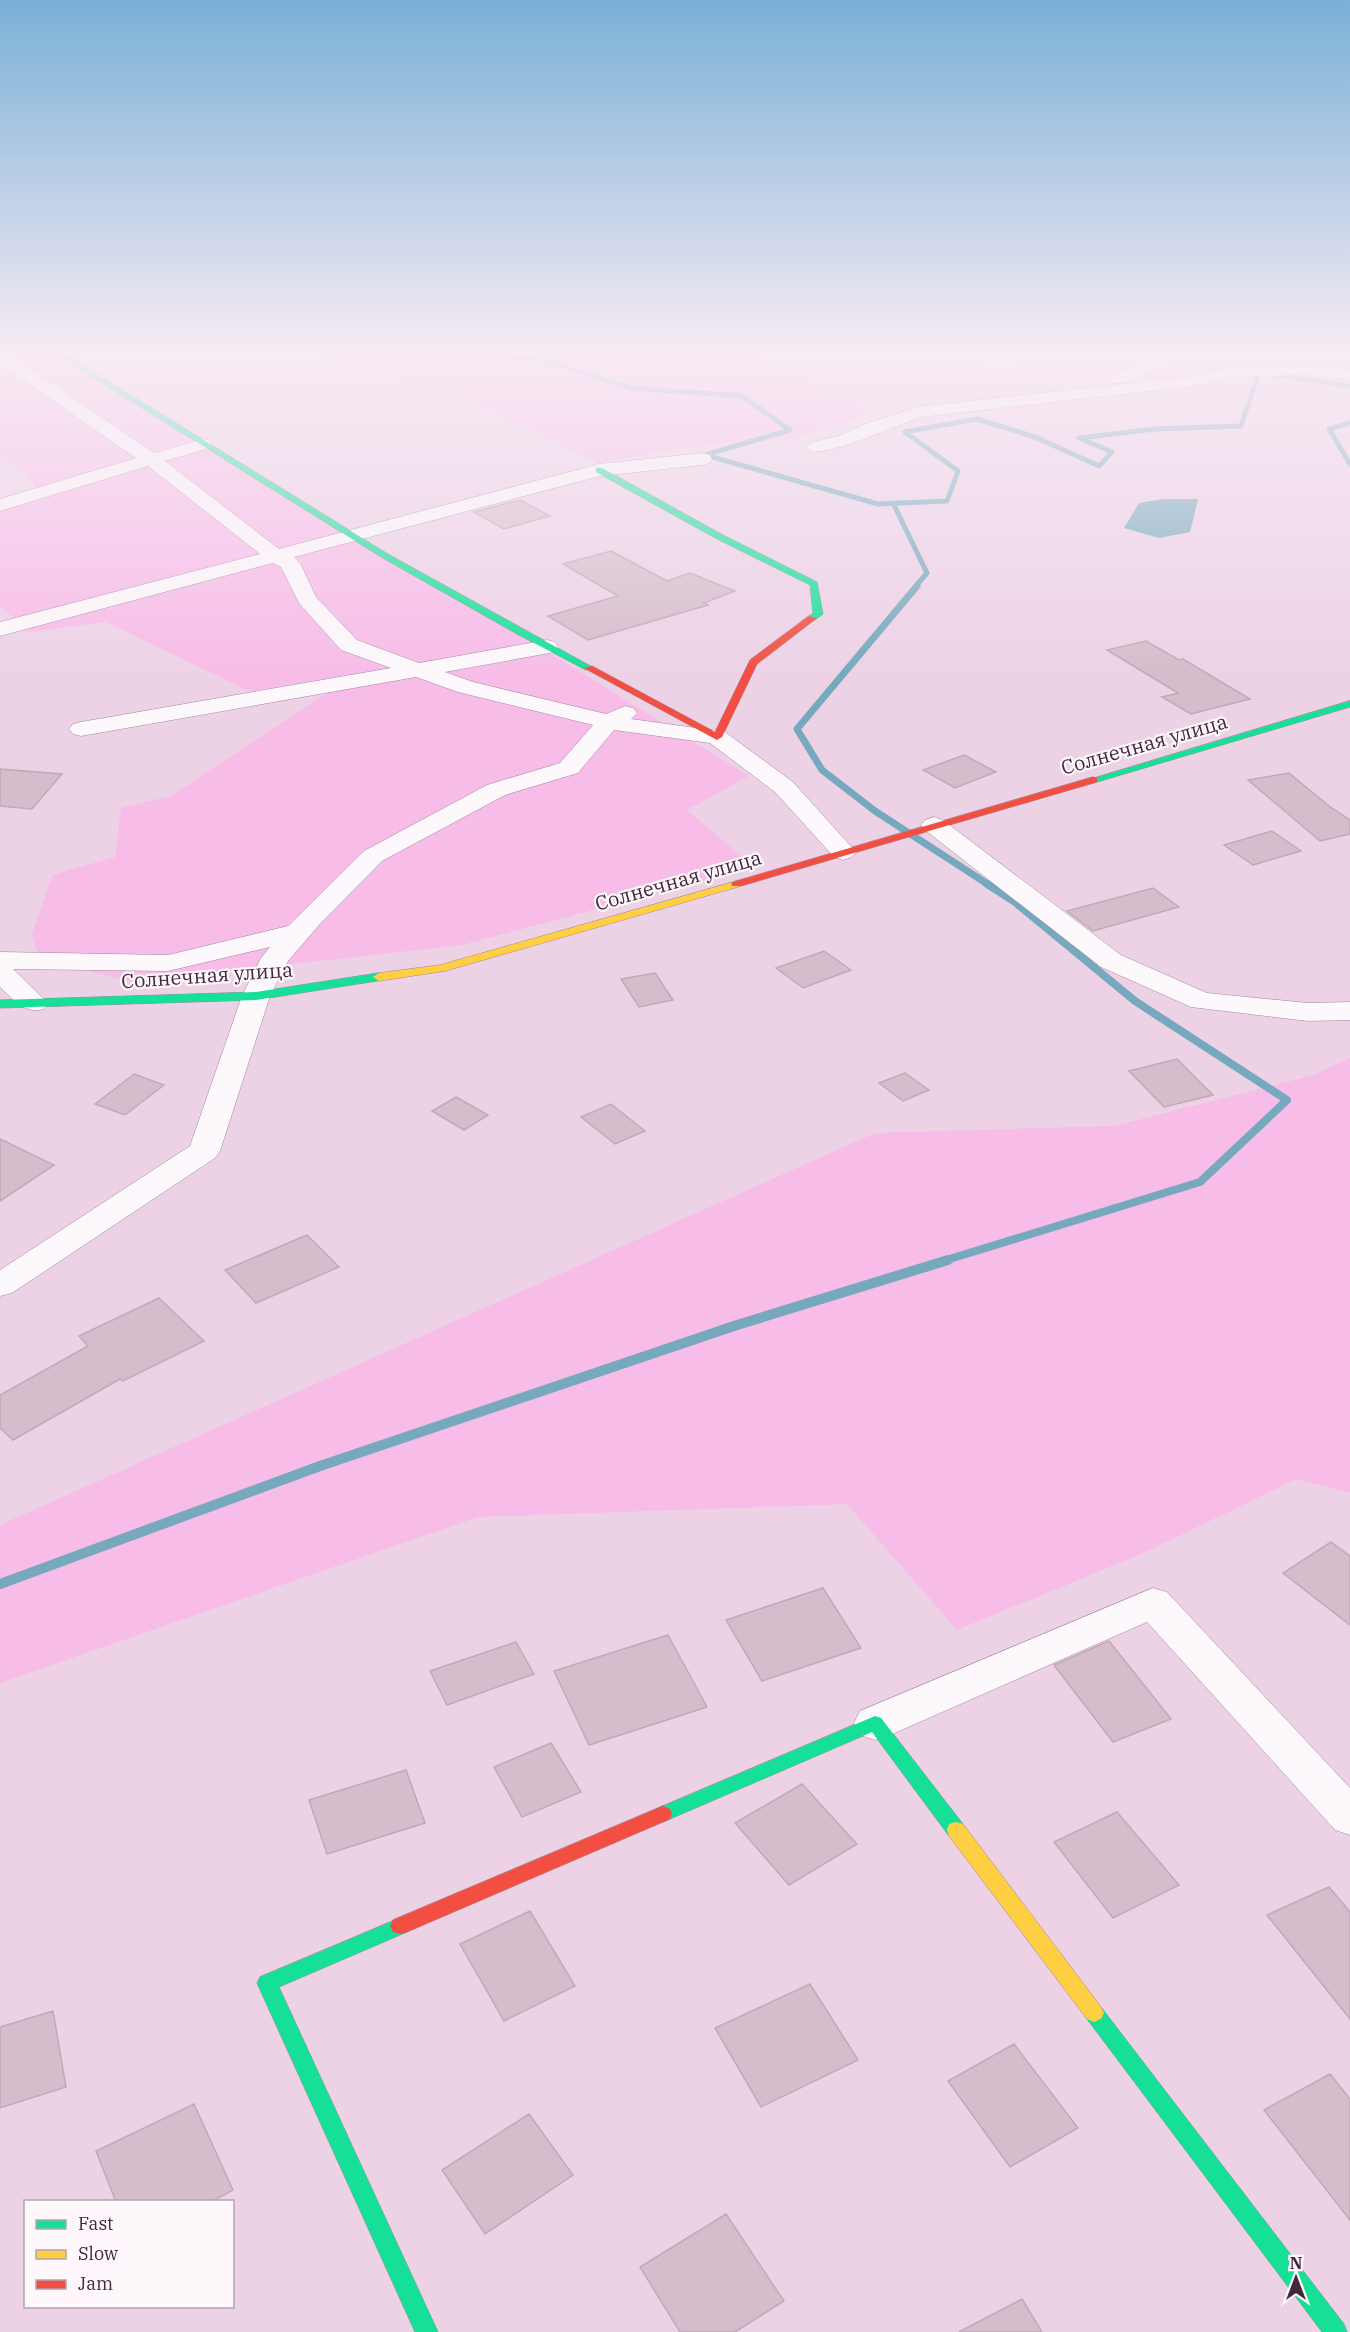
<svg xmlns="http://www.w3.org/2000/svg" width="1350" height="2332" font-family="'IBM Plex Serif',serif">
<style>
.green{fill:#f7bce8}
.water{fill:#76a9bd}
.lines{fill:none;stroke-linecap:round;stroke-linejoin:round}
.stream-far3{stroke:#76a9bd;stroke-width:5}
.stream-far2{stroke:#76a9bd;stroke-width:7}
.stream-far1{stroke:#76a9bd;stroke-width:8}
.stream{stroke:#76a9bd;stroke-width:10}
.building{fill:#d7bdcb;stroke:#c3a9b7;stroke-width:1.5}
.street-casing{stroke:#9f889a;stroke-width:1}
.fast-casing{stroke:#9f889a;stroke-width:1}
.slow-casing{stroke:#9f889a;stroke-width:1}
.jam-casing{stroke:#9f889a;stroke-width:1}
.street{fill:#fcf8fb;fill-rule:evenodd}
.fast{fill:#16e098;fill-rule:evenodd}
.slow{fill:#ffcf43;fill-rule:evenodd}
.jam{fill:#f24e42;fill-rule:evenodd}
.labels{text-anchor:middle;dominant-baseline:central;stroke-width:4.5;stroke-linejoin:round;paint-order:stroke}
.street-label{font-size:20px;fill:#41293b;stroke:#fef7fc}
</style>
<rect width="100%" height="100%" fill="#edd2e6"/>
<path class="green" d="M0,350H52L206,449L556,657L749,776L687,810L754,867L462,945L132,982L39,958L32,934L52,875L115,857L121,808L171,796L327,693L249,691L106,622L29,632L0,606V503L41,491L0,453Z
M304,350H738L846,396L868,414L792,440L697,446L597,463L480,405Z
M1350,1058V1493L1296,1479L1146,1552L957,1630L847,1504L478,1517L0,1683V1525L875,1133L1114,1126L1314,1075Z"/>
<path class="water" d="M1163,499H1198L1190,532L1159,538L1124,528L1139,503Z"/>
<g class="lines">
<path class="stream-far3" d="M474,350L556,364L631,388L742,396L790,430L705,455L878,504L947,501L958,471L905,432L977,419L1035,437L1099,466L1112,452L1079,438L1155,429L1241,426L1259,372L1350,386
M1350,423L1329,429L1350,464
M893,503L927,573L915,587"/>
<path class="stream-far2" d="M917,586L797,729L822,770L875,811L989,885"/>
<path class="stream-far1" d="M943,1261L1200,1182L1287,1100L1135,1001L1015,902L987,884"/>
<path class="stream" d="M0,1584L320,1466L737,1325L948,1260"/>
</g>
<path class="building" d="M520,500L550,516L504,529L474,512Z
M611,551L667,581L690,573L735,591L704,603L708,605L588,640L548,616L618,596L563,564Z
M1146,641L1179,660L1183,659L1250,699L1191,714L1162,697L1178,693L1107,650Z
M964,755L996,772L955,788L923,770Z
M0,769L62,774L32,809L0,806Z
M1289,773L1329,806L1350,820V834L1320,841L1248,780Z
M1272,831L1301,851L1253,865L1224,845Z
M1153,888L1179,907L1093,931L1067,911Z
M824,951L851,970L803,988L776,968Z
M655,973L673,1000L639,1007L621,979Z
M1177,1059L1213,1095L1164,1107L1129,1071Z
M905,1073L929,1090L903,1101L879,1083Z
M134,1074L164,1085L125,1115L95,1104Z
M456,1097L488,1115L464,1130L432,1111Z
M611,1104L645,1131L615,1144L581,1117Z
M0,1139L54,1165L0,1201Z
M307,1235L339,1267L256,1303L225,1270Z
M159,1298L204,1341L123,1381L120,1379L13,1440L0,1428V1395L88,1346L79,1336Z
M1331,1542L1350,1556V1625L1283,1573Z
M823,1588L861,1648L762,1681L726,1620Z
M668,1635L707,1707L589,1745L554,1671Z
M1109,1641L1171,1719L1113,1742L1054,1665Z
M516,1642L534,1674L447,1705L430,1671Z
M551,1743L581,1792L522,1817L494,1767Z
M406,1770L425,1823L327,1854L309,1800Z
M802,1784L857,1844L789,1885L735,1823Z
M1117,1812L1179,1885L1113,1918L1054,1842Z
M1329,1887L1350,1912V2019L1267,1915Z
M530,1911L575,1986L504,2021L460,1944Z
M810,1984L858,2060L761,2107L715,2028Z
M53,2011L66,2087L0,2108V2027Z
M1014,2044L1078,2128L1010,2167L948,2081Z
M1330,2074L1350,2099V2220L1264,2110Z
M194,2104L233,2190L211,2202H116L96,2151Z
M529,2114L573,2175L485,2234L442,2170Z
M726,2214L784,2301L735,2332H680L640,2267Z
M1022,2299L1042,2332H959Z"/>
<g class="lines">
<g class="street-casing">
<path id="street" d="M1042,350H1076L1068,355L986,370L978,365L986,360Z
M1170,350H1190L1168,365L1124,383H1112L1109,379L1112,375Z
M0,351L6,352L154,453L203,439L209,440L212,444L209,448L165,461L279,549L599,464L703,453L710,455L712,459L710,463L703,465L600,476L294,557L300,563L316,597L357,640L419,663L547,640L555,642L558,647L555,652L445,672L473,682L606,714L625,706L633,708L637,713L631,719L725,732L793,782L856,852L852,857L843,860L834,857L775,792L710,743L614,730L578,773L505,795L382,861L319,925L288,961L270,996L220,1151L215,1158L12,1293L0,1296V1270L190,1146L242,996L261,958L270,947L168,971L13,969L48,1003L44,1009C24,1014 14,1000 0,987V952L168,955L288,926L364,851L487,785L560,763L593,725L458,692L416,677L81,736L73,734L69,729L73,724L81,722L391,668L341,650L299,603L281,567L273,563L0,636V622L260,554L148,466L0,511V499L136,458L0,364Z
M1311,365L1350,370V380L1311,375L1237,376L1194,386L921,417C897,425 830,456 810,451L807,447L810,443L839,436L865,424L918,407L1194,376L1237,366Z
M934,817L943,820L1121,955L1207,993L1308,1003L1350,1002V1020L1308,1021L1191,1007L1101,967L925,830L921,825L925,820Z
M1153,1588L1167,1592L1350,1788V1835L1335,1830L1147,1622L890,1735L875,1740L860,1735L854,1723L860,1711Z"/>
</g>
<g class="fast-casing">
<path id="fast" d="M49,350H58L388,554L594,668L586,670L517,634L381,557Z
M596,468H602L723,535L817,582L823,614L815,620L807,618L813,613L810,585L717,539L596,472Z
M1350,701V707L1097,782L1093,783L1088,780Z
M379,973L383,974L385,977L383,980L256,1000L0,1008V1000L256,992Z
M875,1716L881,1718L963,1824L965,1830L963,1836L956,1838L949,1836L872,1732L670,1819L663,1822L656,1819L654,1814L656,1809Z
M400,1918L407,1920L410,1926L407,1932L279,1987L438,2332H415L257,1983L260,1977Z
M1094,2004L1101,2007L1344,2324L1347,2332H1322L1087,2019L1084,2013L1087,2007Z"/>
</g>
<g class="slow-casing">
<path id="slow" d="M737,881L741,882V886L445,971L379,981L373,977L379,973L440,965Z
M956,1822L963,1824L1101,2007L1104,2013L1101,2019L1094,2022L1087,2019L949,1836L947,1830L949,1824Z"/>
</g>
<g class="jam-casing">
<path id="jam" d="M809,616L817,618L757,664L722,737L717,740L584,668L592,666L715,732L750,660Z
M1093,777L1097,778V782L741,886H733L731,884L733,882Z
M663,1806L670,1809L672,1814L670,1819L407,1932L400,1934L393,1932L390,1926L393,1920Z"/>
</g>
<use href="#street" class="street"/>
<use href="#fast" class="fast"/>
<use href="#slow" class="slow"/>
<use href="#jam" class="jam"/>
</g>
<linearGradient id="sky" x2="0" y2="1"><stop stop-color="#7ab0d7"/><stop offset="0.52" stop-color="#f7ebf4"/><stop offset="1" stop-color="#f7ebf4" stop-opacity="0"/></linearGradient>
<rect width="1350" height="676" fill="url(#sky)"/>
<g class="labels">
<g class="street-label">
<text transform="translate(1144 744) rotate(-16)">Солнечная улица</text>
<text transform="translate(678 880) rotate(-16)">Солнечная улица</text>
<text transform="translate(207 975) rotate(-4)">Солнечная улица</text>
</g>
</g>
<rect x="24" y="2200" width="210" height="108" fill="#fef7fc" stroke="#b2a5af" stroke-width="1.5"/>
<rect x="36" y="2220" width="30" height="9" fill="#16e098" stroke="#b2a5af" stroke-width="1.5"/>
<text x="78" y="2230" font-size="18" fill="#41293b">Fast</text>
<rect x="36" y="2250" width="30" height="9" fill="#ffcf43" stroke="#b2a5af" stroke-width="1.5"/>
<text x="78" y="2260" font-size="18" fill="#41293b">Slow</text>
<rect x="36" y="2280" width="30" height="9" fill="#f24e42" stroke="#b2a5af" stroke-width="1.5"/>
<text x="78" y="2290" font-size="18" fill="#41293b">Jam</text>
<g transform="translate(1296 2278)" stroke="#fef7fc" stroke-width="4.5" paint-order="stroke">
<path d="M0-4.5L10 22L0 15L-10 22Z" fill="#41293b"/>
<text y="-9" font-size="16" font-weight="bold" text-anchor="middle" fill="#41293b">N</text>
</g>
</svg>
